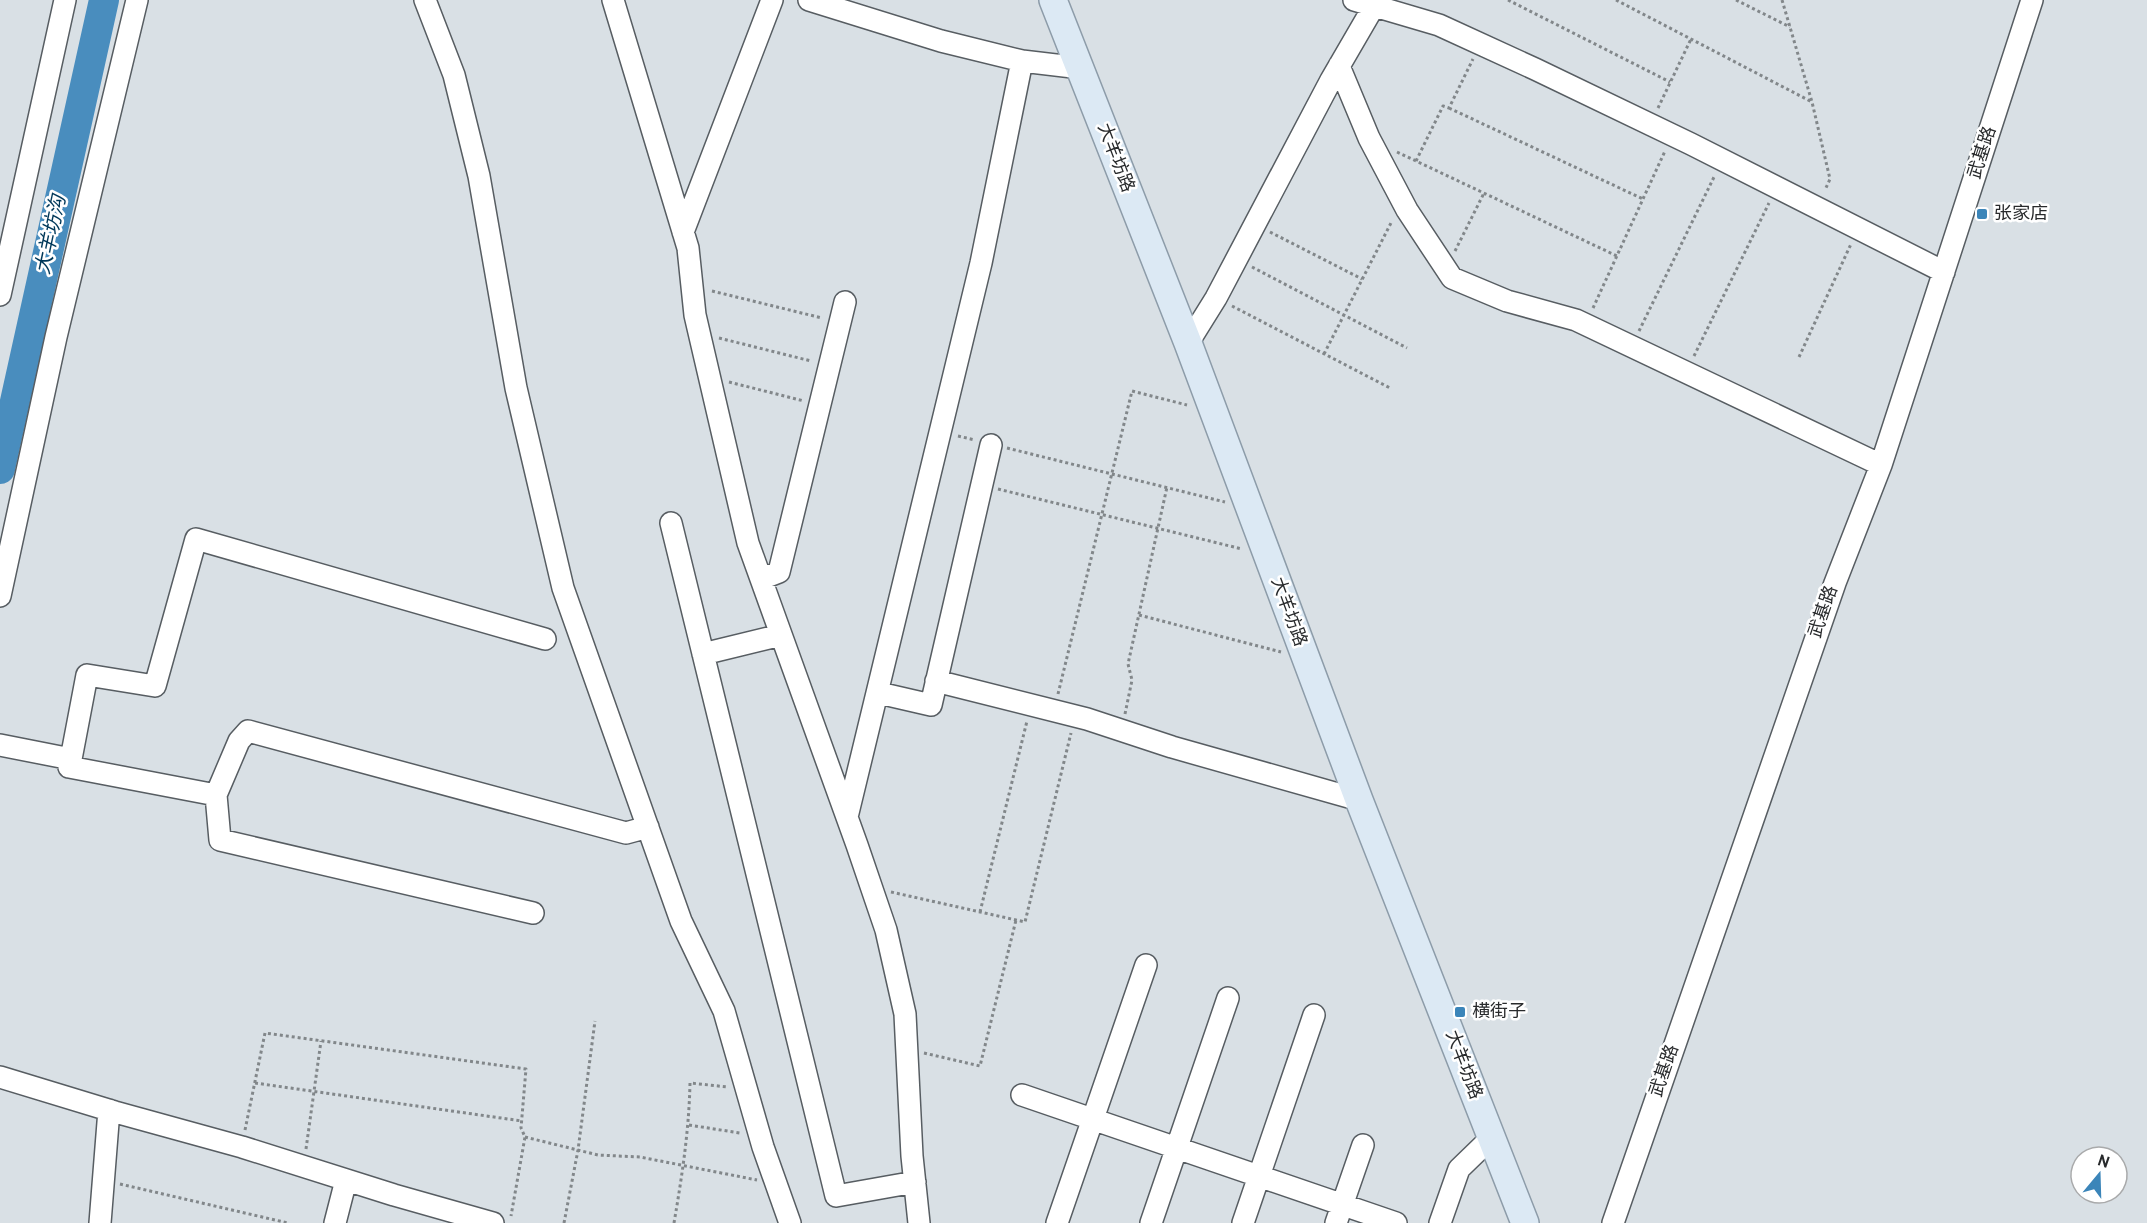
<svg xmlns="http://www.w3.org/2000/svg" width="2147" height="1223" font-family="Overpass,'Noto Sans SC',sans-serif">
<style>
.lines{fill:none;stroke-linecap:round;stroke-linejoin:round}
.river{stroke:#498dbe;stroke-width:30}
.minor-casing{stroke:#575d62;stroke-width:24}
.major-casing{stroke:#8d9ca9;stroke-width:30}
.path{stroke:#82878a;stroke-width:3;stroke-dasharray:3 3;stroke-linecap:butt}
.minor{stroke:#fff;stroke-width:21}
.major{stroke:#dce9f4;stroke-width:27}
.poi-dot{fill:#3b85b9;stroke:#fff;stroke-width:2}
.labels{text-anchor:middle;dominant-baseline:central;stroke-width:5;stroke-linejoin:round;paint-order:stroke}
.street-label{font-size:18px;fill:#282a2c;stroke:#fff}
.poi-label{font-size:18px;fill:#282a2c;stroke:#fff;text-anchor:start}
.water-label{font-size:20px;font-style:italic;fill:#003859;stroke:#fff}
</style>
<rect width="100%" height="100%" fill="#d9e0e5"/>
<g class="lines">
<path class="river" d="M0,469L104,0"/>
<g class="minor-casing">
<path id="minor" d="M425,0L454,75L479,176L516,388L563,588L681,921L724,1011L763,1147L790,1223
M613,0L688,248L695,315L748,543L857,845L886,930L905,1014L912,1156L919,1223
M809,0L941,41L1022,61L1081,68
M1354,0L1439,25L1535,69L1691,144L1944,272
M1339,66L1369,138L1407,210L1452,278L1507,301L1576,320L1881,465
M683,232L772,0
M0,295L65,0
M1188,343L1216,298L1331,80L1374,6
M671,523L836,1196L915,1182
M761,579L779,572L845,302
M0,596L56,337L137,0
M703,654L781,635
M936,681L1087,719L1172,747L1359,800
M879,693L931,705L991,445
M0,745L71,759L69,767L216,795L239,741L248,731L626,833L648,827
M71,759L87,675L155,686L196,539L545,639
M216,795L220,840L533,913
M847,817L981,263L1022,61
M0,1077L115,1112L242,1147L394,1195L493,1223
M1022,1095L1396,1223
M100,1223L109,1110
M335,1223L346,1180
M1057,1223L1146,965
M1151,1223L1228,998
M1243,1223L1314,1015
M1336,1223L1363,1145
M1440,1223L1459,1169L1491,1138
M1613,1223L1835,583L1881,465L2032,0"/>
</g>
<g class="major-casing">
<path id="major" d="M1053,0L1188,343L1359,800L1525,1223"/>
</g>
<path class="path" d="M1508,0L1670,82
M1616,0L1812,102
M1736,0L1790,27
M1782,0L1812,102L1830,179L1825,190
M1449,108L1643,199
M1658,108L1691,39
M1397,152L1617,256
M1416,161L1443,106L1449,108L1473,59
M1270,232L1362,279
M1455,251L1484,193
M1252,267L1407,348
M712,291L822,318
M1232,306L1390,388
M1593,308L1665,151
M1639,331L1715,175
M719,338L811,361
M1324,354L1392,221
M1694,356L1769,203
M1799,357L1851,244
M729,382L804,401
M958,436L975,440
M1007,448L1225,502
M998,489L1242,549
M1139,615L1281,652
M1058,694L1132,391L1187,405
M1125,714L1132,680L1128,664L1167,487
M891,892L1025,922L1071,733
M980,912L1027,721
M924,1053L980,1066L1016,920
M255,1083L522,1121
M689,1125L740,1133
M245,1130L265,1033L526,1069L521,1128L525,1137L511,1216
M525,1137L598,1155L640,1157L757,1180
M306,1149L321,1041
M120,1184L288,1223
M564,1223L578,1150L595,1021
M674,1223C682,1176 689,1131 690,1083L728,1087"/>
<use href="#minor" class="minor"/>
<use href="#major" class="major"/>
</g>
<g class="poi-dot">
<rect x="1976" y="208" width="12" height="12" rx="3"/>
<rect x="1454" y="1006" width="12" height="12" rx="3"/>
</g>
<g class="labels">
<g class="street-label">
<text transform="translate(1983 153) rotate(-72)">武基路</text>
<text transform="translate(1115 158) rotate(69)">大羊坊路</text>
<text transform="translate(1288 612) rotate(70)">大羊坊路</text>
<text transform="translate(1824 612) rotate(-71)">武基路</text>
<text transform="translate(1463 1065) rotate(69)">大羊坊路</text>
<text transform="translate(1665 1071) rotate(-71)">武基路</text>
</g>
<g class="poi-label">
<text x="1994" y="214">张家店</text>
<text x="1472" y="1012">横街子</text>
</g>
<g class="water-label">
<text transform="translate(52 235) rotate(-78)">大羊坊沟</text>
</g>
</g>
<g transform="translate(2099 1175) rotate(19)"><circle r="28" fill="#ffffff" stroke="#a9aaab" stroke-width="1.5"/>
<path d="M0-4.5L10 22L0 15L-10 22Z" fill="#3b85b9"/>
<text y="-9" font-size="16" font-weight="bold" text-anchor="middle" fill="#282a2c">N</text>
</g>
</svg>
